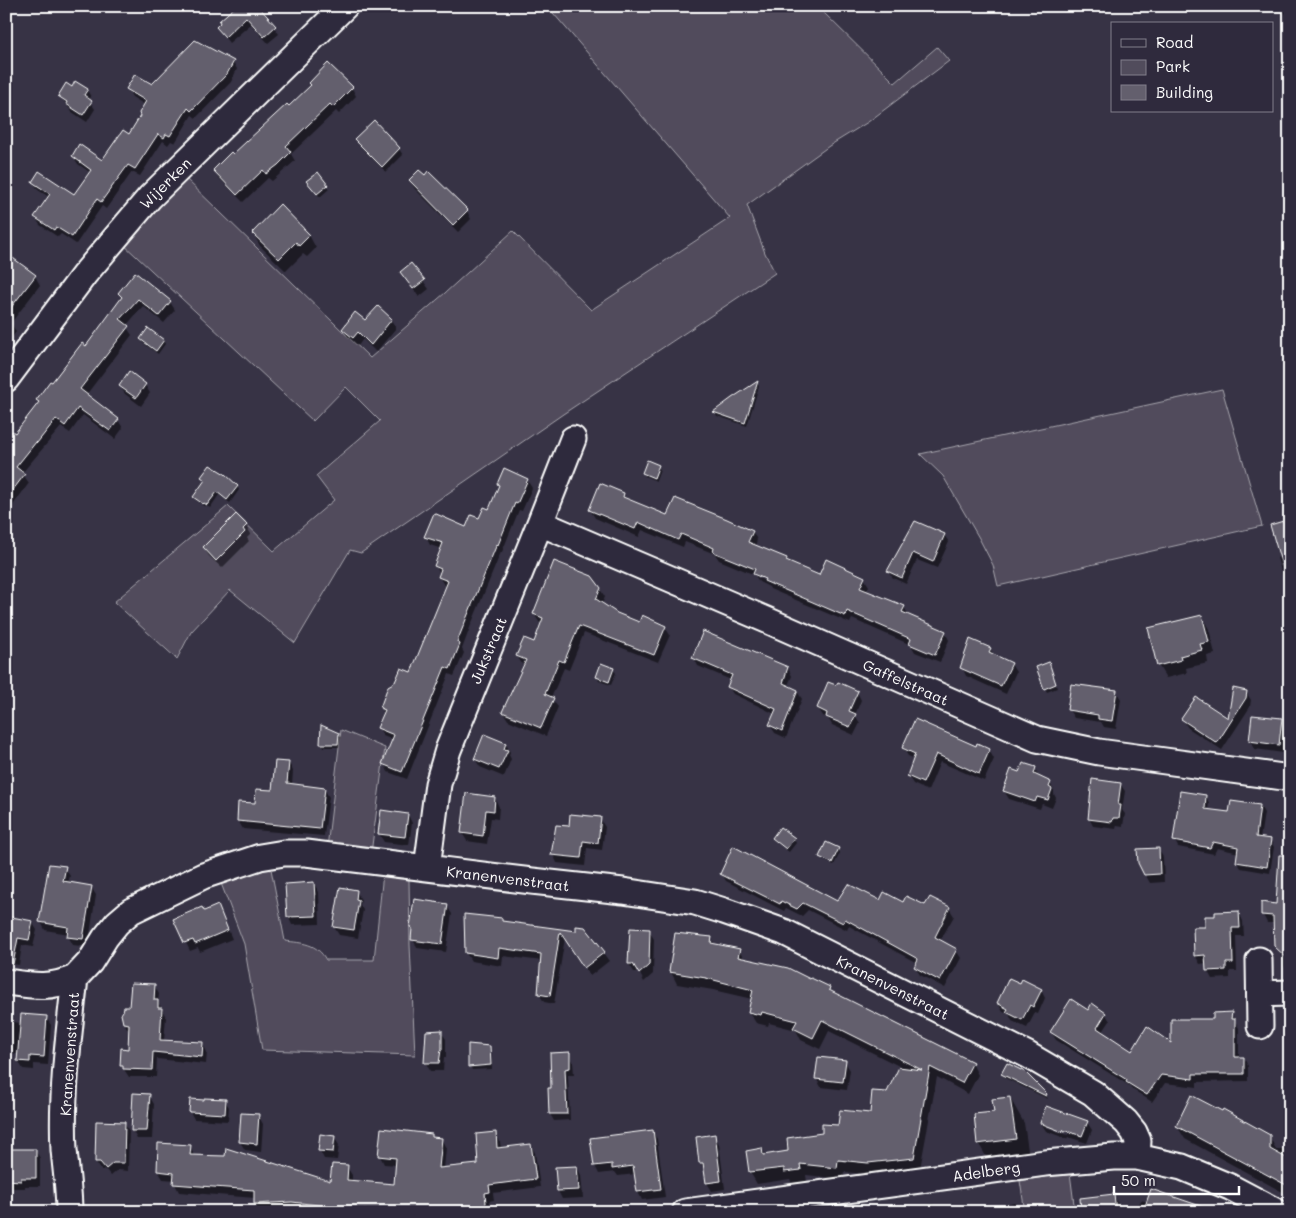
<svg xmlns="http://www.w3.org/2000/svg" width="1296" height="1218" font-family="Mali,sans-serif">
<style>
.green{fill:#514c5c;stroke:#a8a6ae}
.shadow{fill:#0007;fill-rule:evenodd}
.building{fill:#635f6d;stroke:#fff}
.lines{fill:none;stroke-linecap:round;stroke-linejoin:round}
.minor-casing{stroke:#fff;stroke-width:29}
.minor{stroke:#2f2a3d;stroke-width:25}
.labels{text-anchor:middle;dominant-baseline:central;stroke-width:5;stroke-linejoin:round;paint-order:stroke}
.street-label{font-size:15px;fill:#fff;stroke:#2f2a3d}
</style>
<rect width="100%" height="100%" fill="#373345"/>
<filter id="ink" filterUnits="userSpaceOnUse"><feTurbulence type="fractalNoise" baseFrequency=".02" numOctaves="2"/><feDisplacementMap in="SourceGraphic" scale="10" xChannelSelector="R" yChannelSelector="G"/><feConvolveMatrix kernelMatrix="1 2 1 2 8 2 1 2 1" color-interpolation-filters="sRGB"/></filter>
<g filter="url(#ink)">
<path class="green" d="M547,6H817L895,83L937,47L949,61L868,122L829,146L747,205L765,253L775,273L563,414L361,553L350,550L295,643L230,590L191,632L177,659L114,602L228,506L274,551L334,500L316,476L380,421L346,387L313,421L122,243L183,176L370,358L445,293L513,231L591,310L730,218Z
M1222,389L1262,526L998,586L993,565L979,538L943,476L920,454Z
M341,730L385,748L371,853L327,848Z
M270,864L285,941C302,943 317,943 326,960H374L383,873L409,880L410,945L415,1055L262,1050L244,944L219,878Z
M1070,1173L1075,1212H1025L1020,1181Z"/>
<path class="shadow" d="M237,6H260L279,34L268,43L251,24L229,43L217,27Z
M1233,6H1245L1244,9L1237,13Z
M1281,6H1290V22L1288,18Z
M233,62L237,69L231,82L196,118L192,115L175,143L171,141L168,145L163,141L140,176L132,172L106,209L102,206L76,244L61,234L58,237L40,225L35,217L49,197L38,190L33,182L74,196L91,173L78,164L73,156L103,162L130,136L141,117L145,105L132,97L128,89L153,85Z
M328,65L352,88L356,96L339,114L336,111L291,154L295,161L272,181L268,178L243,202L219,178L214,170L233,156L312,86Z
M72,89L87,90L91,97L89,100L95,109L87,122L72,112L60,96Z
M356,139L399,149L403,155L386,172L359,145Z
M318,174L329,189L320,197L310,185Z
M410,181L467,211L471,219L458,232L415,189Z
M253,233L309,235L316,248L307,257L303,254L286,271L260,246Z
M6,255L35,276L40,285L11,323L16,332L6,345Z
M411,264L429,289L419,297L401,272Z
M119,293L170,302L175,310L164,323L143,306L126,326L132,335L86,395L118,420L123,428L115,439L83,415L70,433L61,427L22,473L29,483L6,515V441L15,435L39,403L37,400L86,348L122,299Z
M391,320L396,328L376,352L363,339L358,346L348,337L343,329L366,322Z
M141,339L163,340L165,344L158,354L143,343Z
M757,383L759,386L747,426L717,416L715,412Z
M145,385L150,393L141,406L125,394L120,386Z
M658,466L660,470L656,481L645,476L643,473Z
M203,477L237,486L239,490L230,503L219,495L210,508L206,505L205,507L196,500L194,497L206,482Z
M527,480L532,488L522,511L519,510L502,552H501L471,625L462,649L464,653L454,676L449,674L407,779L388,772L384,763L393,740L383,736L379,728L384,714L381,708L412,674L447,586L444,585L439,577L440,574L436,566L442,549L430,545L426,537L467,528L490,511L500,487L498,484Z
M623,494L627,500L668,517L753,532L757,540L755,546L786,559L788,564L820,577L864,578L869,586L866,592L904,607L909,616L945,632L949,640L940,662L915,652L911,645L852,619L850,623L770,589L769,587L759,582L755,575L719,560L715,554L685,542L683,547L642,530L639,537L595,518L590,510ZM758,575L771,581L770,583L758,578Z
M236,516L246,526L251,534L247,538L249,541L222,568L209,556L204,548Z
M1290,521V600L1277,558L1281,557Z
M915,522L944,535L949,542L937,568L917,560L906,584L893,578L888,571Z
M600,589L605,597L602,604L617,615L640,623L665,627L670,635L658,662L584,633L569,670L564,668L551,698L558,707L546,736L508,720L503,712L525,665L522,664L517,656L534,644L542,624L539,622L534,614Z
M1202,617L1209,629L1215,654L1207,656L1208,663L1186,668L1187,673L1166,678L1158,665Z
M990,649L995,656L1011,664L1016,672L1006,694L966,676L962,667Z
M694,658L788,668L792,676L788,685L797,691L802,699L786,738L775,733L770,725L775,714L733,694L728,686L731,680L698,666Z
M1050,668L1057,688L1047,692L1045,688Z
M613,669L616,673L611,685L599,681L597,677Z
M1116,691L1121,699L1116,729L1104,727L1101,722L1074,718L1069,710Z
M857,692L861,700L855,715L860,723L854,735L832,725L828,718L823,716L818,708Z
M1246,692L1251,700L1250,707L1222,750L1188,728L1183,720H1229Z
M1253,716L1289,721L1290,754L1255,749L1250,740Z
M338,734L341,737L339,747H324L321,743Z
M506,744L510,752L509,755L511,759L504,777L480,767L475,759Z
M977,747L989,750L994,759L984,781L940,762L928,791L913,784L908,776L915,759L908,756L903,748Z
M289,763L293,771L292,785L324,789L329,797L324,836L243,829L238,821L273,792Z
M1035,768L1039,778L1050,783L1054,791V794L1056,798L1052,808L1042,804L1040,809L1009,799L1004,791L1020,774Z
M1120,784L1125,791L1122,810L1125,814L1123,826L1117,825L1116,829L1093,826L1089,818Z
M1206,796L1209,803L1208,811L1230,814L1260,806L1264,813L1260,839L1270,840L1274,847L1270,873L1241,868L1237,862L1239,853L1217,848L1214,854L1178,847L1175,841Z
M495,798L499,807L498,819L491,818L487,844L467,841L462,833Z
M408,815L412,823L409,845L384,842L379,834Z
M600,819L605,827L602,850L587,848L585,866L557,863L553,854Z
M773,838L794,839L796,843L789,852L775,841Z
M838,849L840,853L834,865L823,860L820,857Z
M1158,849L1163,857L1164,882L1150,883L1145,874Z
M1290,867V973H1288L1283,965V957L1275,945L1274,923H1267L1263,915L1277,905Z
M65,868L70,876L68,883L91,887L96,895L88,947L73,945L68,936L69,934L45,930L41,922Z
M722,874L837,902H880L926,907L949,908L954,916L940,941L956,950L961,958L945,988L920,975L915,967L917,963L849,926L847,930L808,910L802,916L786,908L784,911L726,881Z
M314,884L319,892L320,924L292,925L288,916Z
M356,891L361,900L360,905L363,910L358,938L339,935L334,927Z
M447,906L452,914L446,952L417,948L413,939V930L411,927Z
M204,912L222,915L232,939L200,952L198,948L190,951L175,920Z
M1239,913L1243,921L1244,936H1236L1237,971H1230V978L1212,979L1207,970V963L1200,964L1195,955L1206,928L1216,917Z
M6,917L32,922L37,930L33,947L22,945L19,965L6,963Z
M501,919L503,923L577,932L585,928L609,961L590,976L565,938L554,1004L544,1002L539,994L542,961L503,956L502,966L471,961L466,953Z
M649,931L654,939L653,974L644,982L639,972H634L629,964Z
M711,939L715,945L739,950L744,960L829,988L832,993L972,1063L978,1075L968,1094L937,1077L920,1169L876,1175L844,1172L843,1179L806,1175L807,1182L792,1184L790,1179L757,1184L750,1172L747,1152L762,1149L766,1156L790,1152L823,1134L871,1114L888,1094L901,1067L829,1031L820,1049L801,1040L796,1030L769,1023L768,1026L756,1023L749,1012L752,999L713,990L677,984L671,972Z
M154,985L159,994L158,1002L166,1017L164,1041L202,1043L207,1052L206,1064L157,1059L156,1077H129L121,1065L129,1050V1031L124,1023L131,1009Z
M1041,990L1045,998L1038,1014L1035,1013L1027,1028L1012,1021L1009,1014L1003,1012L998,1003Z
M1088,1011L1105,1013L1110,1021L1102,1033L1132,1053L1173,1046L1214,1021L1231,1014L1239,1028V1058H1244L1248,1066V1081L1197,1082V1087L1165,1083L1152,1102L1132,1089L1130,1086L1056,1040L1051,1032Z
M46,1017L51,1025L48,1065L34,1064V1070L23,1069L18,1061V1054L6,1052V1021L21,1023Z
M441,1032L446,1039V1057H444L443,1071H430L426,1063Z
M489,1048L491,1051L492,1069L472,1070L470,1066Z
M569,1054L573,1061L574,1075H568L570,1120L554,1121L550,1114L553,1089Z
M845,1062L850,1070L847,1090L821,1087L816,1078Z
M1003,1074L1046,1095L1048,1099L1005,1078Z
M149,1096L154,1104L152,1139H137L132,1130Z
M1010,1098L1024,1123L1030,1164L993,1169L979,1144L975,1115L995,1113Z
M225,1101L229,1107L228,1121L194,1119L190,1112Z
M258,1115L263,1124L261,1152L245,1150L240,1142Z
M1087,1122L1092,1130L1087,1143L1068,1137L1067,1139L1046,1131L1041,1123ZM1046,1124L1069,1133L1068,1135L1046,1127Z
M124,1123L129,1131L128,1171L118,1170L111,1176L106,1170H101L96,1162Z
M1177,1126L1269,1136L1276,1149H1290V1196L1185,1139Z
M652,1131L657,1139L665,1197L642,1200L638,1192L636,1174L618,1176L615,1172L599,1174L595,1166L591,1139Z
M496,1134L500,1142L501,1149L531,1145L535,1153L540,1187L493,1193L494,1200L489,1201L490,1211L487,1212H313L298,1210L260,1212L255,1204V1198L179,1192L175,1184V1180L163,1179L158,1171L190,1146L194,1156L331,1182L347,1167L352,1175V1182L395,1185L397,1165L384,1164L380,1156L431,1135L433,1139H441L446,1148L444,1169L479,1165Z
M714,1135L719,1144L725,1189L712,1191L707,1183L706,1172L701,1163L697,1138Z
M334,1137L339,1145L337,1160L324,1159L320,1151Z
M6,1150H35L40,1158V1186H25V1188H6Z
M577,1167L581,1175L583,1198L562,1199L558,1191L556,1168Z
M1152,1190L1212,1210L1216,1212H1137L1141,1200L1148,1202Z
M1114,1196L1118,1204L1119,1212H1083Z
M1015,1203L1020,1212H880L934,1204L936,1209L968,1205L972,1210Z"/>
<path class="building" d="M236,6H258L276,26L264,37L246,17L225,37L216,27L220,23L219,21Z
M195,40L234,61L227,74L191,111L188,108L170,136L166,134L164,138L158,134L135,169L128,165L101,202L97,199L72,237L56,227L54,230L34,217L50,194L32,182L39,171L74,194L91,170L72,156L79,144L102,160L123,130L129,134L140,116L139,113L146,101L126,89L135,74L152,84Z
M328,63L353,87L333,107L330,104L286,146L291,152L278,165L266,174L263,170L237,195L213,170L231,152L233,154L287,104L289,106L311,85L309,83Z
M75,81L88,89L84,95L92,101L83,115L66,104L67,102L58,96L66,83L72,87Z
M374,120L400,148L382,167L354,139Z
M419,170L425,175L428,171L468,210L453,225L409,180Z
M318,172L328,185L317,194L306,181Z
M280,204L310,235L299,246L296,242L279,259L252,233Z
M6,253L36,275L6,314Z
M411,263L425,280L413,289L400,272Z
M135,272L171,301L159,316L138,299L120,319L129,326L80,389L119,419L110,431L78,408L65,426L56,419L37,443L36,442L16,467L25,474L6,499V439L12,431L15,433L39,402L36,400L50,381L52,382L82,343L86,346L122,297L118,293Z
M378,306L392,319L371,345L358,332L353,338L342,329L355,312L365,320Z
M148,328L164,340L156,351L140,339Z
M129,371L146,384L136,398L119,386Z
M758,381L745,423L713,412L732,398Z
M647,460L659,465L654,478L642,473Z
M210,465L225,474L238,486L227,500L217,492L207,505L204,503L203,504L193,497L205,480L201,477Z
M504,468L528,479L517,504L515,503L498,545L497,544L467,617L457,642L460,644L450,669L445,667L402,772L382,764L394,735L377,728L385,710L380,708L388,686L395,682L401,668L411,672L448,581L438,577L441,569L434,566L443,543L424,537L434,513L466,527L471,515L479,518L484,507L489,509L499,485L497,484Z
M600,483L624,493L623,497L667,515L675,498L727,519L753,531L748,542L787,558L786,561L819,575L826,559L865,577L860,588L905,606L902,612L946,631L935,655L909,644L911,639L847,611L845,616L764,581L765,579L753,574L755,569L713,552L714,548L681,534L678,540L638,522L635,529L589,510Z
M236,514L247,525L243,529L245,532L216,561L203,547Z
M1290,519V579H1286L1270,525Z
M915,521L945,534L933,562L913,553L902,578L887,571Z
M554,561L592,576L601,588L596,599L617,613L639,622L642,615L666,626L654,655L579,626L564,662L559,660L545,694L554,698L541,728L502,712L526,660L516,656L524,638L534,642L543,618L533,614Z
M1202,615L1209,642L1200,644L1202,650L1180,656L1181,660L1157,666L1148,628Z
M703,631L788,667L783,683L798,690L782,731L769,725L776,709L727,687L732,675L692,658Z
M970,639L991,648L989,652L1012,663L1001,686L960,668Z
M1049,662L1056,684L1044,689L1036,667Z
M601,663L614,668L609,682L596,677Z
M828,682L836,685L838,682L858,691L849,711L856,714L850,727L826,717L827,713L817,708Z
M1071,684L1117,690L1112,721L1098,719V715L1067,710Z
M1233,688L1247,691L1246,698L1217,743L1181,719L1196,697L1228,718Z
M1252,715L1282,718L1279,745L1249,741Z
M915,719L976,746L977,743L990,749L979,774L936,754L923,783L907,776L915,754L902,748Z
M321,725L339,733L338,744H320Z
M484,734L506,743L504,749L508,750L499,769L474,759Z
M275,761L289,762L287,783L325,788L320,829L237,821L238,802L255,803L256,789L272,790Z
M1023,763L1036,767L1034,774L1051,782L1049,787L1052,789L1048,800L1037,797L1035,802L1003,791L1011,769L1019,772Z
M1092,779L1121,783L1118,805H1121L1119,818H1113L1112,822L1088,819Z
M1180,791L1206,795L1205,809L1229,812L1231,801L1260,805L1256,837L1271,839L1267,867L1236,862L1238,847L1213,842L1210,848L1173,841Z
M466,793L495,797L494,811L486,810L483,836L461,833Z
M381,810L408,814L405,837L378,834Z
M570,814L601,817L598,843L583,841L581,858L551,855L556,825L569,826Z
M780,827L795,838L786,849L772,838Z
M826,842L839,848L832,863L819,857Z
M733,846L837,901L848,884L880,900L884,892L903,902L906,896L925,905L930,897L950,907L935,937L957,949L940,981L914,967L918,959L845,919L843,923L803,903L797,909L781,901L780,904L720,874Z
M1159,848L1160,874L1144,875L1138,863L1137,849Z
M1279,855H1290V961L1274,946L1273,916L1261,915V902L1276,904Z
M49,864L66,866L63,881L92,886L83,939L67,937L68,927L39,922Z
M314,882L316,916L287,917L285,884Z
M340,887L357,890L356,900L359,901L354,930L333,927Z
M414,899L448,904L442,944L411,940L412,928L410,927Z
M218,905L228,930L195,944L193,940L184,943L173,919L202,907L204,911Z
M1239,911L1240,928H1232L1233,963H1226V970L1206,971L1205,955L1194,956L1193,927H1205V916H1215V912Z
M464,914L502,918V921L576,931V926L585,927L605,952L584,968L560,932L550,996L538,994L541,954L499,948L498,958L465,953Z
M6,916L33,921L29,940L18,938L13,964L6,963Z
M630,928L650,929L649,965L639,974L633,964H628Z
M675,933L712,937L711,943L740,949L738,957L788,968L810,979L811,978L830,987L829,990L973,1062L962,1083L930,1067L914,1158L868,1163L838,1160L837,1168L800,1164L801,1170L784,1172V1168L749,1172L746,1151L762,1148L763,1155L788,1151L787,1138L822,1133V1124L838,1125L840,1110L870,1113L872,1091L887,1092L899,1067L922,1070L822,1020L813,1038L793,1028L797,1021L762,1012L761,1015L748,1012L753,990L706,978L669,972Z
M1009,978L1020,983L1022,979L1042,989L1033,1007L1030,1005L1022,1020L1006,1012L1008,1009L997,1003Z
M131,983L155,984L154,1000H158V1008H162L160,1040L203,1042L202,1057L153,1052L152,1070L123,1069V1066H120L121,1048L128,1049L129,1024L123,1023L121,1014L123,1011L124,1007H129Z
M1071,999L1088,1010L1092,1003L1106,1013L1097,1028L1132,1051L1147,1026L1171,1043V1019H1213V1013L1232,1012L1231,1019H1235V1057H1244V1074H1193V1079L1161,1075L1147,1095L1126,1082L1127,1080L1050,1032Z
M21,1014L47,1016L44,1057L30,1056V1062L17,1061Z
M442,1030V1050H441L439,1063H424L426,1031Z
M468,1044L490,1046L491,1065L468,1067Z
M570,1052V1068L565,1069L567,1114H549L548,1088H551L550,1053Z
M818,1057L846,1060L843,1082L815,1079Z
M1007,1063L1025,1072L1047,1094L1046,1096L1001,1074Z
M133,1093L150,1094L147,1131H131Z
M1191,1095L1222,1111L1223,1109L1270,1135V1149L1290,1160V1187L1176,1126Z
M1010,1097L1016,1139L977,1144L974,1114L994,1112L992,1099Z
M204,1098L226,1099L225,1114L189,1112L190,1099L204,1100Z
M1046,1106L1088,1121L1082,1136L1063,1130V1132L1040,1123Z
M241,1113L259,1114L257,1144L239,1142Z
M96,1121L125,1122L124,1163H113L106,1169L100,1162H95Z
M381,1128L432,1134V1137L442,1138L439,1168L478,1164L476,1134L496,1132L497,1148L531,1144L536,1179L489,1185L490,1192L485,1193L486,1203L485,1205L454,1208V1212H380L292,1202L254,1204V1190L173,1184L174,1173L157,1171L158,1143L191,1145L190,1155L225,1156L226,1148L330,1181L332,1164L348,1165L347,1180L394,1184L396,1158L378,1156Z
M653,1130L661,1189L637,1192L633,1166L612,1169V1164L594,1166L590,1138Z
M320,1134L335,1136L333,1152L318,1151Z
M715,1134L721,1181L706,1183L703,1163H699L696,1137Z
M6,1149H36V1178H21V1181L6,1180Z
M577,1166L579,1190L557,1191L555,1167Z
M1151,1189L1212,1210L1211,1212H1143Z
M1114,1194L1116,1212H1081L1080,1198Z"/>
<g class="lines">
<g class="minor-casing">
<path id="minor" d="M6,379L84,275L150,197L345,6
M540,523L769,621L1037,739L1099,752L1290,778
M427,868L438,784L448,750L540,523L573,439
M1259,960L1260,1026
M6,982C34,986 48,989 75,978
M1260,994L1290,993
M69,1212C69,1191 66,1171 64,1150C61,1093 69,1034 75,978L90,962L105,938L117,923L131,911L203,876L260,857L284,853H306L532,881L623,891L695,902L724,911L784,932L1028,1055L1093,1093L1126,1122L1134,1132L1138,1141L1137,1157
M685,1212L1045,1163L1114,1157H1137L1182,1167L1230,1187L1277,1212"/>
</g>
<use href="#minor" class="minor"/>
</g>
</g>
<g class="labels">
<g class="street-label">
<text transform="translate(165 183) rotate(-45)">Wijerken</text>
<text transform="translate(488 650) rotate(-67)">Jukstraat</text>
<text transform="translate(906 682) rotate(24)">Gaffelstraat</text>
<text transform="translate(508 878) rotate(7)">Kranenvenstraat</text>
<text transform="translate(893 987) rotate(27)">Kranenvenstraat</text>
<text transform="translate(69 1054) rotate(-86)">Kranenvenstraat</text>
<text transform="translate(986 1171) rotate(-8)">Adelberg</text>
</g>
</g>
<rect width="1296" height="1218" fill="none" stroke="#2f2a3d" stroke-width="25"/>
<rect x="12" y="12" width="1271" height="1193" fill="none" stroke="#fff" stroke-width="2" filter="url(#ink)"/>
<rect x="1111" y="22" width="162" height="90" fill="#2f2a3d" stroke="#827f8b"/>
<rect x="1121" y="39" width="25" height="8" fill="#2f2a3d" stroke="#827f8b"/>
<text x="1156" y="48" font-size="15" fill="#ffffff">Road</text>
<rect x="1121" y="60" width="25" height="15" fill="#514c5c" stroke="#827f8b"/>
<text x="1156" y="72" font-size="15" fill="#ffffff">Park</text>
<rect x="1121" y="85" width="25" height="15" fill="#635f6d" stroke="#827f8b"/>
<text x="1156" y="98" font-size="15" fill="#ffffff">Building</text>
<path d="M1114 1186v8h125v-8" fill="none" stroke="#ffffff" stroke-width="2.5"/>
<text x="1121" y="1186" font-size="15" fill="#ffffff" stroke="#2f2a3d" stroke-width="4" paint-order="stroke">50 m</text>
</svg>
